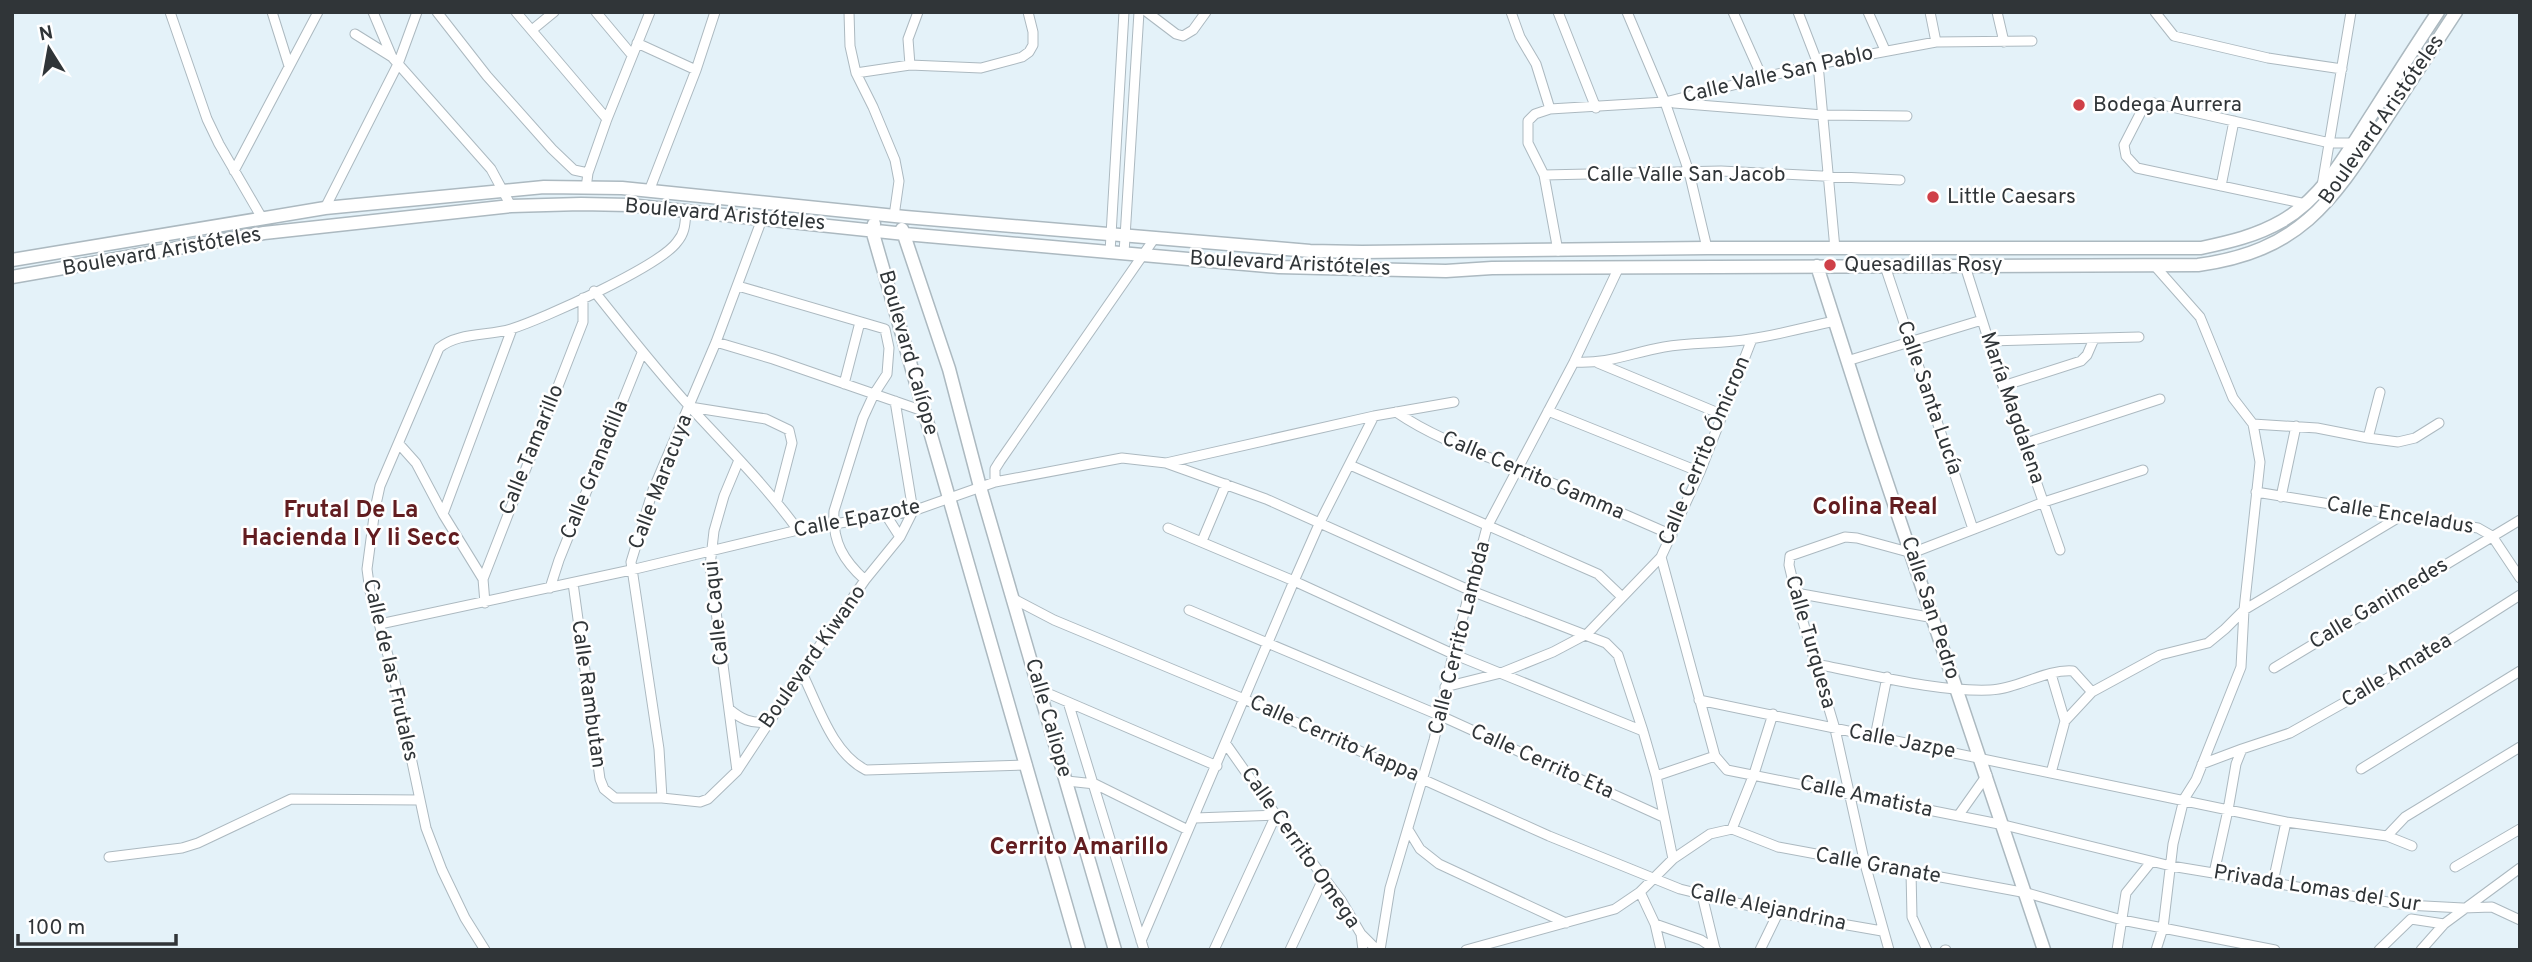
<svg xmlns="http://www.w3.org/2000/svg" width="2532" height="962" font-family="Overpass,sans-serif">
<style>
.lines{fill:none;stroke-linecap:round;stroke-linejoin:round}
.street-casing{stroke:#acb9c0;stroke-width:11}
.secondary-casing{stroke:#acb9c0;stroke-width:15}
.street{stroke:#fff;stroke-width:9}
.secondary{stroke:#fff;stroke-width:12}
.poi-dot{fill:#cf4048;stroke:#fff;stroke-width:2.5}
.labels{text-anchor:middle;dominant-baseline:central;stroke-width:5;stroke-linejoin:round;paint-order:stroke}
.street-label{font-size:21px;fill:#303538;stroke:#fff}
.poi-label{font-size:21px;fill:#303538;stroke:#fff;text-anchor:start}
.quarter-label{font-size:24px;font-weight:bold;fill:#621d20;stroke:#fff}
</style>
<rect width="100%" height="100%" fill="#e4f2f9"/>
<g class="lines">
<g class="street-casing">
<path id="street" d="M170,12L207,119L219,144L262,218
M272,12L289,66
M373,12L392,57L491,169L511,206
M437,12L487,76L552,149L574,170L588,173
M516,12L607,119
M596,12L632,55
M849,12L850,46L856,73L873,107L895,160L899,181L894,216
M1147,12L1176,34L1183,36L1193,30L1206,12
M1511,12L1520,37L1536,64L1550,109
M1558,12L1596,108
M1627,12L1665,102L1689,172L1707,248
M1733,12L1762,77
M1798,12L1818,64L1835,249
M1868,12L1885,50
M1930,12L1936,42
M1997,12L2004,42
M2155,12L2174,36L2268,58L2342,69
M532,30L554,12
M355,34L392,57
M637,43L696,70
M910,65L908,39L918,12
M856,73L910,65L981,68L1022,57L1029,52L1033,45V32L1028,12
M1674,103L1823,115L1907,116
M234,171L318,12
M1544,175L1721,171L1900,180
M2221,186L2234,121
M2322,186L2351,12
M586,188L588,173L607,119L650,12
M649,191L696,70L715,12
M2306,204L2137,168L2126,156L2124,145L2142,110L2154,103L2330,143H2353
M325,208L398,64L417,12
M1558,251L1544,175L1528,143V121L1535,114L1550,109L1665,102L1818,64L1936,42L2032,41
M1110,252L1124,12
M1124,253L1139,12
M2154,265L2200,317L2233,398L2253,424L2317,428L2368,438L2398,442L2415,438L2439,423
M1885,266L1973,529
M1965,266L2003,386L2060,550
M738,286L885,329L889,348L887,374L874,394L863,418L834,511C832,542 844,561 865,580
M594,291C626,331 657,371 691,408C728,448 766,486 798,530
M1989,341L2139,337
M716,342L773,359L926,412
M1847,361L1982,320
M1574,362C1609,364 1630,353 1664,347C1692,342 1721,344 1750,339C1778,335 1806,327 1835,321
M1598,363L1723,415
M844,384L860,322
M2003,386L2081,361L2087,355L2094,339
M690,407L766,419L789,430L792,443L777,501
M1548,411L1700,472
M1396,412C1434,438 1476,452 1518,469C1570,490 1621,513 1672,535
M2368,438L2380,392
M399,444L416,463L443,514L483,579
M2023,444L2160,399
M1166,463L1266,499L1469,590L1606,643L1618,655L1643,731L1656,776L1673,859
M1350,465L1598,574L1621,596
M995,482V469L1000,461L1154,239
M2256,492L2478,528L2492,536L2520,578
M2281,497L2296,426
M443,514L512,329
M886,515L900,537
M1168,528L1294,581L1453,654L1643,731
M1202,541L1226,484
M1661,557L1715,756L1727,770L2004,825L2171,866L2406,905L2463,908L2492,907L2520,920
M573,583L600,779L604,789L615,798H662L700,802L708,799L737,771L820,645L865,580L900,537L913,511L895,401
M550,588L559,560L642,353
M1796,593L1934,618
M1014,599L1054,620L1244,699L1549,836L1680,889L1778,913L1882,931
M485,603L483,579L583,322V298
M1189,610L1441,716L1663,817
M380,624L631,570L798,530L913,511L995,482L1122,458L1166,463L1374,416L1454,402
M1815,664C1870,674 1935,692 1990,690C2018,689 2045,669 2073,671L2092,692
M2274,668L2520,520
M802,673C818,705 832,753 866,770L1027,765
M2051,674L2065,721L2051,773
M1445,687L1501,673L1553,652L1587,634L1661,557L1700,472L1752,339
M1040,690L1217,766
M1699,700L2286,822L2387,836L2412,846
M1068,702L1144,950
M729,709C741,719 751,724 767,722
M2065,721L2092,692L2160,655L2208,643L2225,629L2244,610L2401,516
M1875,737L1887,677
M1226,744L1276,815L1341,900L1361,934L1377,950
M2202,764L2242,749
M2361,769L2520,671
M737,771L710,566L714,531L724,496L739,460
M1656,776L1715,756
M1067,781L1095,784L1188,830
M662,798L659,749L631,562L653,490L716,342L762,219
M1958,816L1987,775
M1195,818L1276,815L1214,950
M1732,829L1754,774L1773,714
M1409,831L1420,849L1439,864L1566,923
M2387,836L2405,817L2520,747
M109,857L182,848L198,843L291,799L419,800
M2455,867L2520,829
M1911,872L1912,917L1927,950
M2214,873L2228,810L2236,764L2242,749L2290,733L2404,669L2520,595
M2273,882L2286,822
M1640,892L1655,924L1661,950
M1702,895L1715,949
M1655,924L1701,940L1716,950
M1361,934L1363,950
M1141,941L1294,581L1320,522L1374,416
M485,950L465,918L442,870L426,828L394,677L370,591L367,569L375,509L380,486L439,348C458,332 489,336 511,329C543,319 660,266 677,242C685,233 685,224 686,212
M1290,950L1324,877
M1380,950L1390,888L1434,740L1453,654L1487,527L1574,362L1619,267
M1466,950L1615,909L1640,892L1673,859L1710,834L1732,829L1778,847L2027,893L2122,920L2275,950
M1760,950L1778,913
M1889,950L1865,864L1835,729L1801,615L1789,565L1790,556L1845,537L1857,538L1912,553L2044,502L2143,470
M1945,950H1946
M2117,950L2126,893L2151,862
M2156,950L2163,928L2173,844L2184,799L2196,780L2241,667L2244,610L2260,462L2253,424
M2379,950L2411,919L2444,924
M2421,950L2444,924L2520,868"/>
</g>
<g class="secondary-casing">
<path id="secondary" d="M874,224L872,230L1079,950
M902,229L949,369L980,487L1115,950
M12,260L325,208L544,187L622,188L905,217L1310,251L1362,252L1707,248H2201C2229,242 2256,236 2282,221C2324,197 2348,151 2374,111C2395,78 2416,45 2438,12
M1817,266L1873,441L2044,950
M12,277L264,233L511,206L581,204L629,205L905,234L1279,267L1446,271L1492,268L2198,265C2299,251 2330,204 2382,125C2407,87 2431,50 2456,12"/>
</g>
<use href="#street" class="street"/>
<use href="#secondary" class="secondary"/>
</g>
<g class="poi-dot">
<circle cx="2079" cy="105" r="7"/>
<circle cx="1933" cy="197" r="7"/>
<circle cx="1830" cy="265" r="7"/>
</g>
<g class="labels">
<g class="street-label">
<text transform="translate(1778 75) rotate(-13)">Calle Valle San Pablo</text>
<text transform="translate(2382 120) rotate(-55)">Boulevard Aristóteles</text>
<text x="1686" y="175">Calle Valle San Jacob</text>
<text transform="translate(725 215) rotate(5)">Boulevard Aristóteles</text>
<text transform="translate(162 252) rotate(-10)">Boulevard Aristóteles</text>
<text transform="translate(1290 264) rotate(3)">Boulevard Aristóteles</text>
<text transform="translate(908 353) rotate(74)">Boulevard Calíope</text>
<text transform="translate(1929 398) rotate(71)">Calle Santa Lucía</text>
<text transform="translate(2012 408) rotate(71)">María Magdalena</text>
<text transform="translate(532 450) rotate(-68)">Calle Tamarillo</text>
<text transform="translate(1705 451) rotate(-67)">Calle Cerrito Ómicron</text>
<text transform="translate(595 470) rotate(-68)">Calle Granadilla</text>
<text transform="translate(1533 476) rotate(23)">Calle Cerrito Gamma</text>
<text transform="translate(661 482) rotate(-69)">Calle Maracuya</text>
<text transform="translate(2400 516) rotate(9)">Calle Enceladus</text>
<text transform="translate(857 519) rotate(-11)">Calle Epazote</text>
<text transform="translate(2379 604) rotate(-31)">Calle Ganimedes</text>
<text transform="translate(1930 608) rotate(72)">Calle San Pedro</text>
<text transform="translate(717 613) rotate(-96)">Calle Caqui</text>
<text transform="translate(1460 638) rotate(-76)">Calle Cerrito Lambda</text>
<text transform="translate(1810 642) rotate(74)">Calle Turquesa</text>
<text transform="translate(813 657) rotate(-55)">Boulevard Kiwano</text>
<text transform="translate(390 670) rotate(77)">Calle de las Frutales</text>
<text transform="translate(2397 671) rotate(-31)">Calle Amatea</text>
<text transform="translate(588 694) rotate(82)">Calle Rambutan</text>
<text transform="translate(1048 718) rotate(74)">Calle Caliope</text>
<text transform="translate(1334 739) rotate(24)">Calle Cerrito Kappa</text>
<text transform="translate(1902 742) rotate(11)">Calle Jazpe</text>
<text transform="translate(1542 762) rotate(24)">Calle Cerrito Eta</text>
<text transform="translate(1866 797) rotate(12)">Calle Amatista</text>
<text transform="translate(1300 848) rotate(55)">Calle Cerrito Omega</text>
<text transform="translate(1878 866) rotate(10)">Calle Granate</text>
<text transform="translate(2317 889) rotate(9)">Privada Lomas del Sur</text>
<text transform="translate(1768 908) rotate(12)">Calle Alejandrina</text>
</g>
<g class="poi-label">
<text x="2093" y="105">Bodega Aurrera</text>
<text x="1947" y="197">Little Caesars</text>
<text x="1844" y="265">Quesadillas Rosy</text>
</g>
<g class="quarter-label">
<text x="1875" y="508">Colina Real</text>
<text x="351" y="511">Frutal De La<tspan x="351" dy="28">Hacienda I Y Ii Secc</tspan></text>
<text x="1079" y="848">Cerrito Amarillo</text>
</g>
</g>
<rect width="2532" height="962" fill="none" stroke="#303538" stroke-width="28"/>
<g transform="translate(49 49) rotate(349)" stroke="#ffffff" stroke-width="5" paint-order="stroke">
<path d="M0-5L12 26L0 18L-12 26Z" fill="#303538"/>
<text y="-10" font-size="19" font-weight="bold" text-anchor="middle" fill="#303538">N</text>
</g>
<path d="M18 934v10h158v-10" fill="none" stroke="#303538" stroke-width="3.5"/>
<text x="28" y="934" font-size="21" fill="#303538" stroke="#ffffff" stroke-width="5" paint-order="stroke">100 m</text>
</svg>
